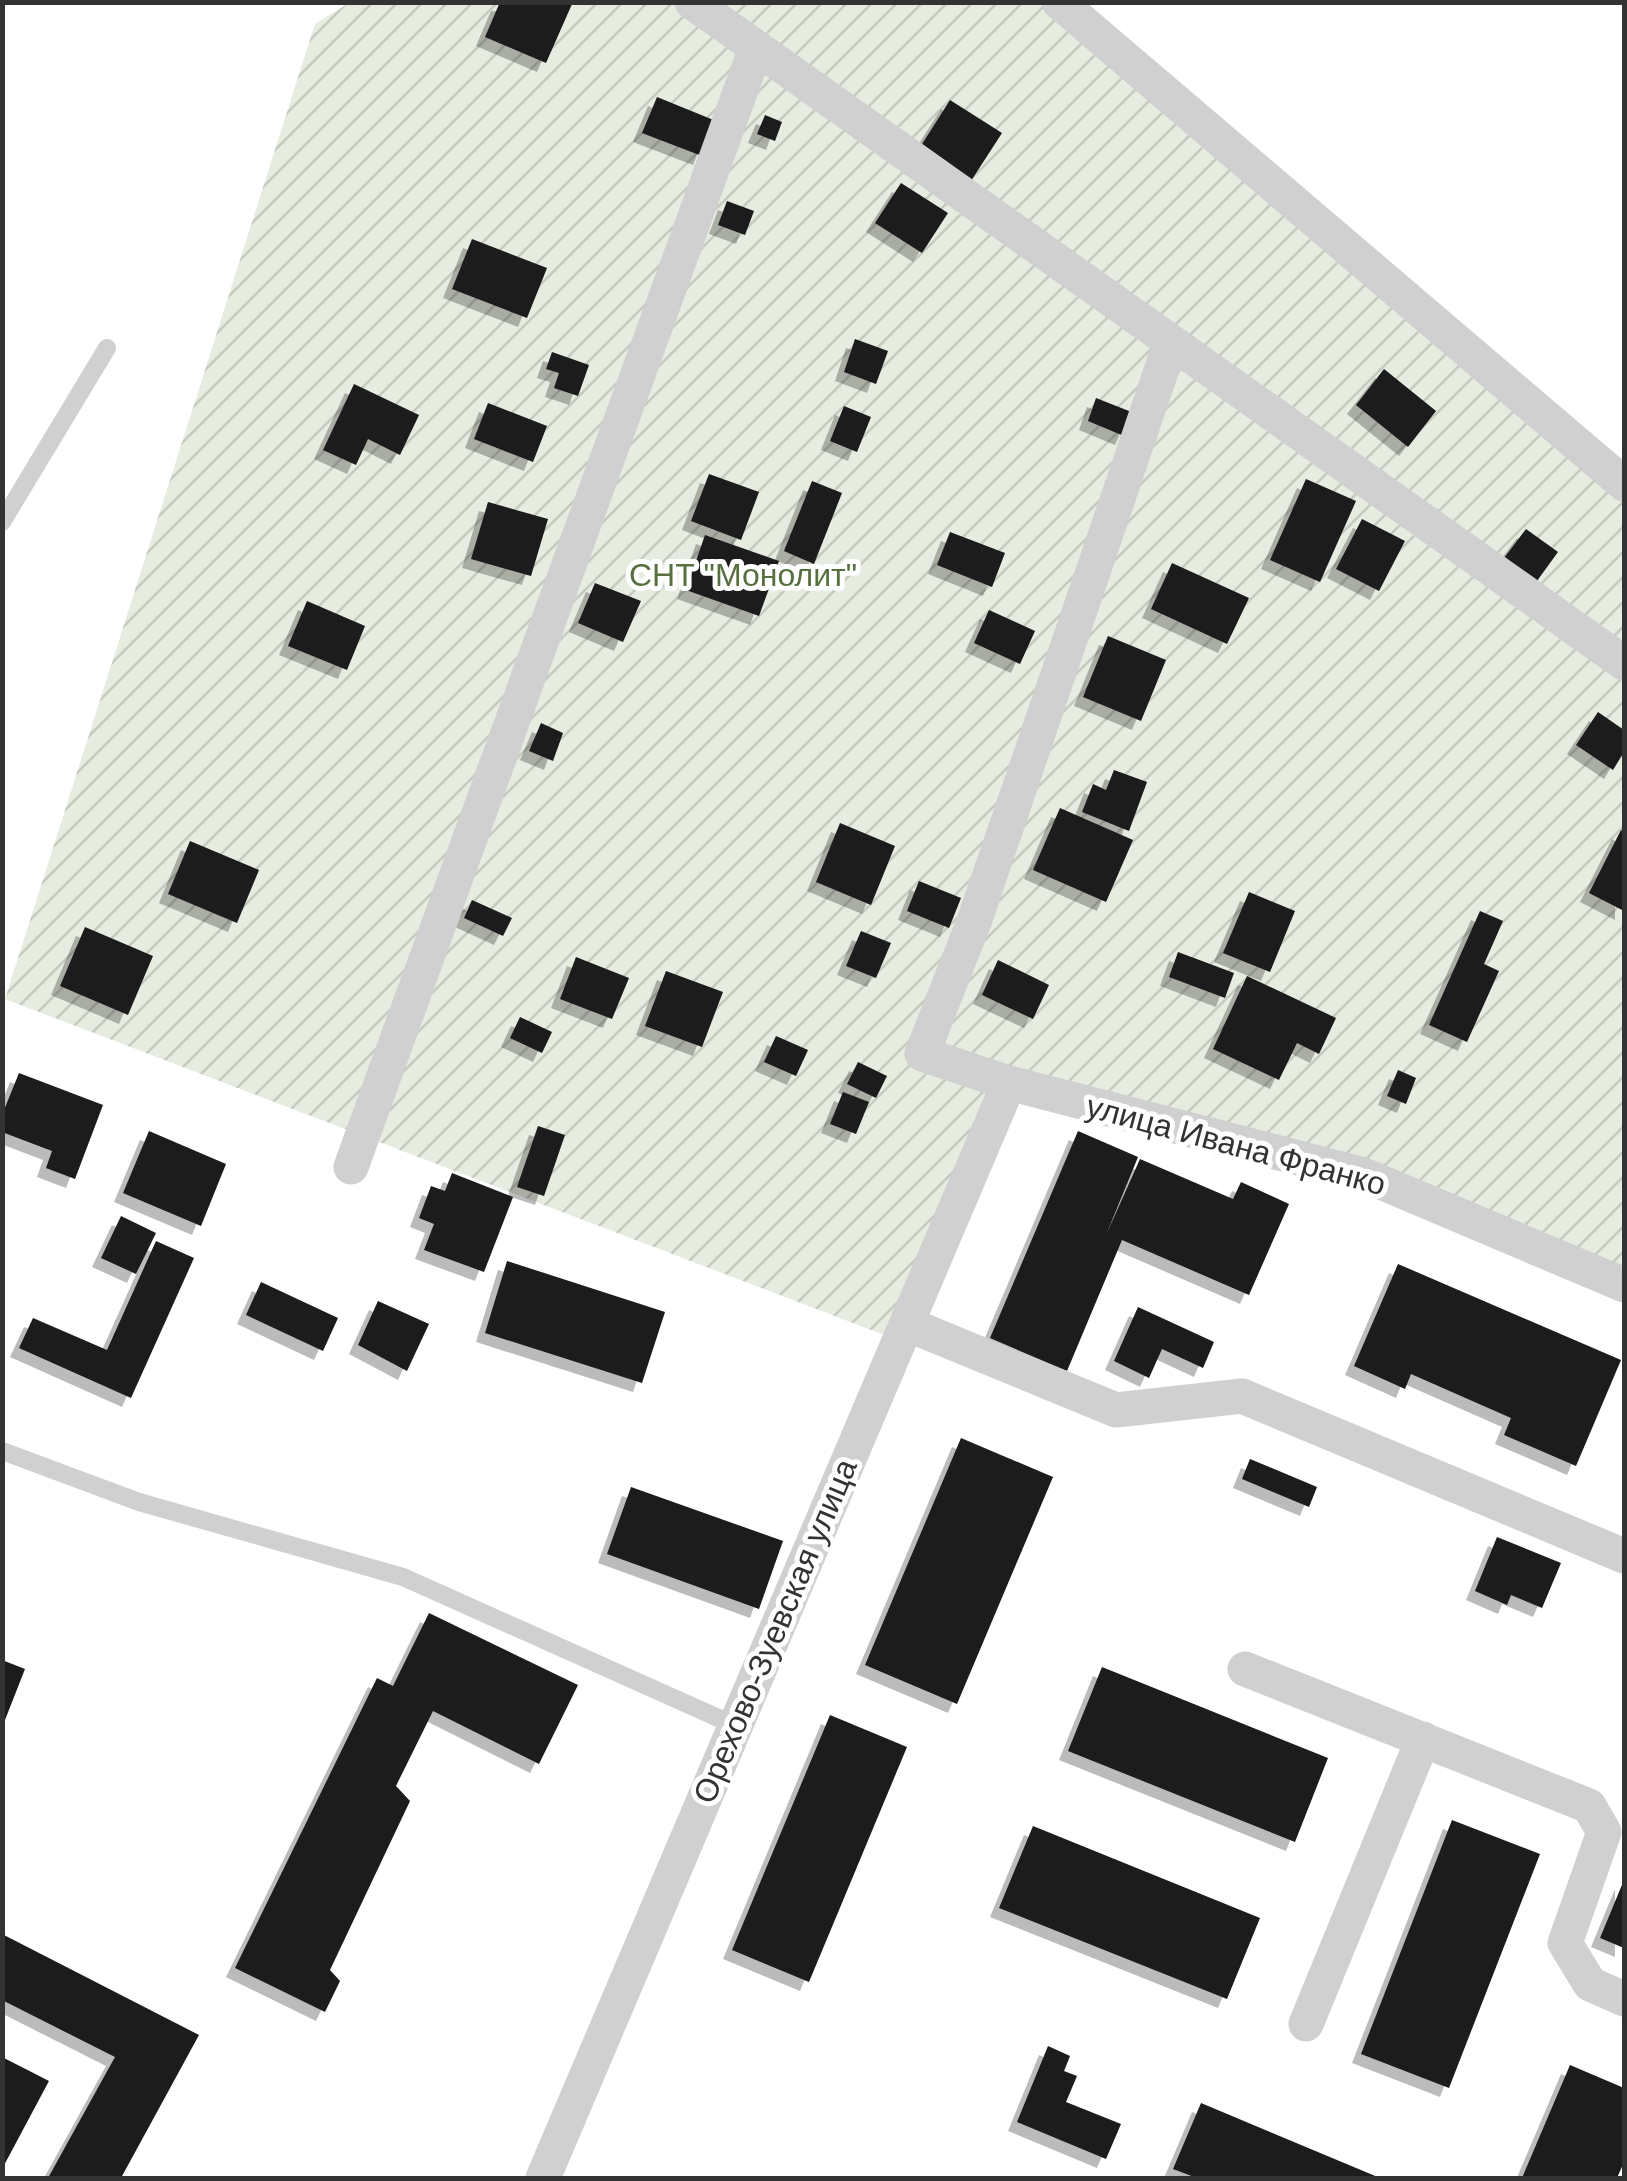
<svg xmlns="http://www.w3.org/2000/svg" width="1627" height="2181" font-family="Arial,sans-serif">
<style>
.garden{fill:url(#garden-furrows)}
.building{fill:#1a1a1a;filter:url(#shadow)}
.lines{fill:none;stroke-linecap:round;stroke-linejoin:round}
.service{stroke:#d0d0d0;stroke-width:18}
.minor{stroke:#d0d0d0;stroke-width:35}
.labels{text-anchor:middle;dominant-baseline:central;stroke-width:10;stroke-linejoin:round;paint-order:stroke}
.park-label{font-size:32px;fill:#56703f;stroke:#fff}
.street-label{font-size:32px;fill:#333;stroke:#fff}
</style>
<defs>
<pattern id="garden-furrows" width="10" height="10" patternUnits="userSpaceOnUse" patternTransform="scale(2.5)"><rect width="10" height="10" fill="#e6ecdf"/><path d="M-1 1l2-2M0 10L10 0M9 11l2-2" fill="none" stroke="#c6cbc0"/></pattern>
<filter id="shadow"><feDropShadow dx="-9" dy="9" stdDeviation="0" flood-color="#0004"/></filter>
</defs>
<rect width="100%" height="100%" fill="#fff"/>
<path class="garden" d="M349,3H1063L1624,476V1293L1364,1175L1010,1084L900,1341L5,999L315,24Z"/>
<path class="building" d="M500,2L572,4L546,63L485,37Z
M657,97L716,121L702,156L642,133Z
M950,100L1002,133L969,184L917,152Z
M765,115L782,122L775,141L757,134Z
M901,183L948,213L922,253L875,223Z
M727,201L754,211L745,235L718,225Z
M472,239L547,268L527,318L452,289Z
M855,339L888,351L876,384L844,372Z
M552,352L589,365L578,396L554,388L559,373L546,369Z
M1384,369L1436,411L1408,447L1356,405Z
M354,384L419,415L400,455L368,439L356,465L323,450Z
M1096,398L1134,413L1124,436L1088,421Z
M488,403L547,426L533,462L474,439Z
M844,406L871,417L857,452L830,441Z
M709,474L759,492L741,540L691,521Z
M1306,479L1356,501L1320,582L1270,560Z
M812,481L842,493L814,564L784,551Z
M488,502L548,519L531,576L471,559Z
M1362,519L1405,541L1379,591L1336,569Z
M1526,529L1558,552L1534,585L1501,562Z
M950,532L1005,553L992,587L937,565Z
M705,535L779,561L759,616L686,590Z
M1172,563L1249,598L1227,644L1151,609Z
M595,583L641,601L623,642L578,623Z
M307,601L365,626L347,670L288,646Z
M989,610L1035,631L1020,664L974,643Z
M1108,636L1166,660L1141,721L1083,697Z
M1598,712L1624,730V752L1613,770L1576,745Z
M541,723L563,733L553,761L529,751Z
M1114,770L1147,782L1129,831L1082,812L1093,784L1106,790Z
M1060,808L1133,840L1106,902L1033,870Z
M840,823L895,846L871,905L816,882Z
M1621,830L1624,832V911L1589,893Z
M190,841L259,870L237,923L168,894Z
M919,881L961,898L949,928L907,911Z
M1249,892L1295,911L1270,972L1223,953Z
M472,900L512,918L503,936L464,918Z
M1480,911L1503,921L1484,964L1499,971L1467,1042L1429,1025Z
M85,927L153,956L128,1015L60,986Z
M861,931L891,943L876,978L846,966Z
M1178,952L1234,973L1225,998L1169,977Z
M576,957L629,978L612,1019L560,999Z
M998,960L1049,985L1033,1019L982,995Z
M666,971L723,992L702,1047L645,1026Z
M1247,976L1336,1018L1319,1054L1297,1043L1279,1080L1213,1049Z
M520,1017L552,1032L542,1053L510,1038Z
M776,1036L808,1050L796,1076L764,1062Z
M858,1062L887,1076L876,1098L847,1084Z
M1398,1070L1416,1078L1406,1104L1387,1096Z
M19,1073L103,1105L75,1179L46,1168L52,1151L2,1132V1115Z
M843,1092L869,1102L856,1134L830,1124Z
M538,1126L565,1135L544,1196L517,1187Z
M149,1131L226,1164L201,1226L123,1193Z
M1078,1131L1138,1157L1106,1235L1140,1159L1233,1199L1241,1182L1289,1204L1249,1295L1122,1240L1067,1371L990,1338Z
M452,1173L513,1197L484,1272L424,1250L434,1224L419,1218L431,1186L445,1191Z
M121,1216L156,1233L136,1274L101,1258Z
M156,1241L194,1258L131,1398L19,1348L33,1318L107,1350Z
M507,1261L665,1312L642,1383L485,1333Z
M1398,1264L1621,1360L1576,1466L1504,1435L1511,1418L1411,1374L1405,1389L1354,1366Z
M261,1282L338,1318L323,1351L246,1315Z
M378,1301L429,1324L407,1371L358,1345Z
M1138,1307L1214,1342L1203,1368L1162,1349L1149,1378L1114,1361Z
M961,1438L1053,1477L957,1704L865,1665Z
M1250,1459L1317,1487L1309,1507L1242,1479Z
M631,1487L783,1541L759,1609L607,1554Z
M1497,1537L1561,1563L1542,1608L1511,1595L1507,1605L1475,1591Z
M429,1613L578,1685L539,1764L433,1711L396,1786L410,1801L330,1970L340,1981L325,2012L235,1968L377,1678L393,1686Z
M2,1660L25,1669L3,1725H2Z
M1102,1667L1328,1758L1295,1842L1068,1751Z
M830,1715L907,1747L809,1982L732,1950Z
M1452,1820L1540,1854L1449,2088L1361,2054Z
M1033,1826L1260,1918L1227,1999L999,1908Z
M1624,1880V1948L1600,1938Z
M2,1934L199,2035L121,2178H48L115,2057L2,2000Z
M1048,2046L1070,2056L1064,2071L1077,2076L1066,2102L1121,2124L1106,2159L1017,2122Z
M2,2057L49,2081L2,2169Z
M1570,2065L1624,2088V2162L1617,2178H1522Z
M1201,2103L1380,2178H1197L1173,2169Z"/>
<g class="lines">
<path class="service" d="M2,522L107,348
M2,1451L139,1502L403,1577L734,1725"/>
<path class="minor" d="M692,2L1624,663
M1059,2L1624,484
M1171,342L975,919L922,1054L1009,1083L1364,1175L1624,1285
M351,1167L756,48
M907,1324L1116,1410L1242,1396L1624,1556
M1245,1669L1589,1806L1604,1832L1565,1943L1590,1984L1624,1999
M1306,2024L1423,1739
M543,2178L1009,1083"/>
</g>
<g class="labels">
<g class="park-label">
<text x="743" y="575">СНТ "Монолит"</text>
</g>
<g class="street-label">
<text transform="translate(1236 1145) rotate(15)">улица Ивана Франко</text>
<text transform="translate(775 1631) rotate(-67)">Орехово-Зуевская улица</text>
</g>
</g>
<rect width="1627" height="2181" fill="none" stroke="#333333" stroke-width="10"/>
</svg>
